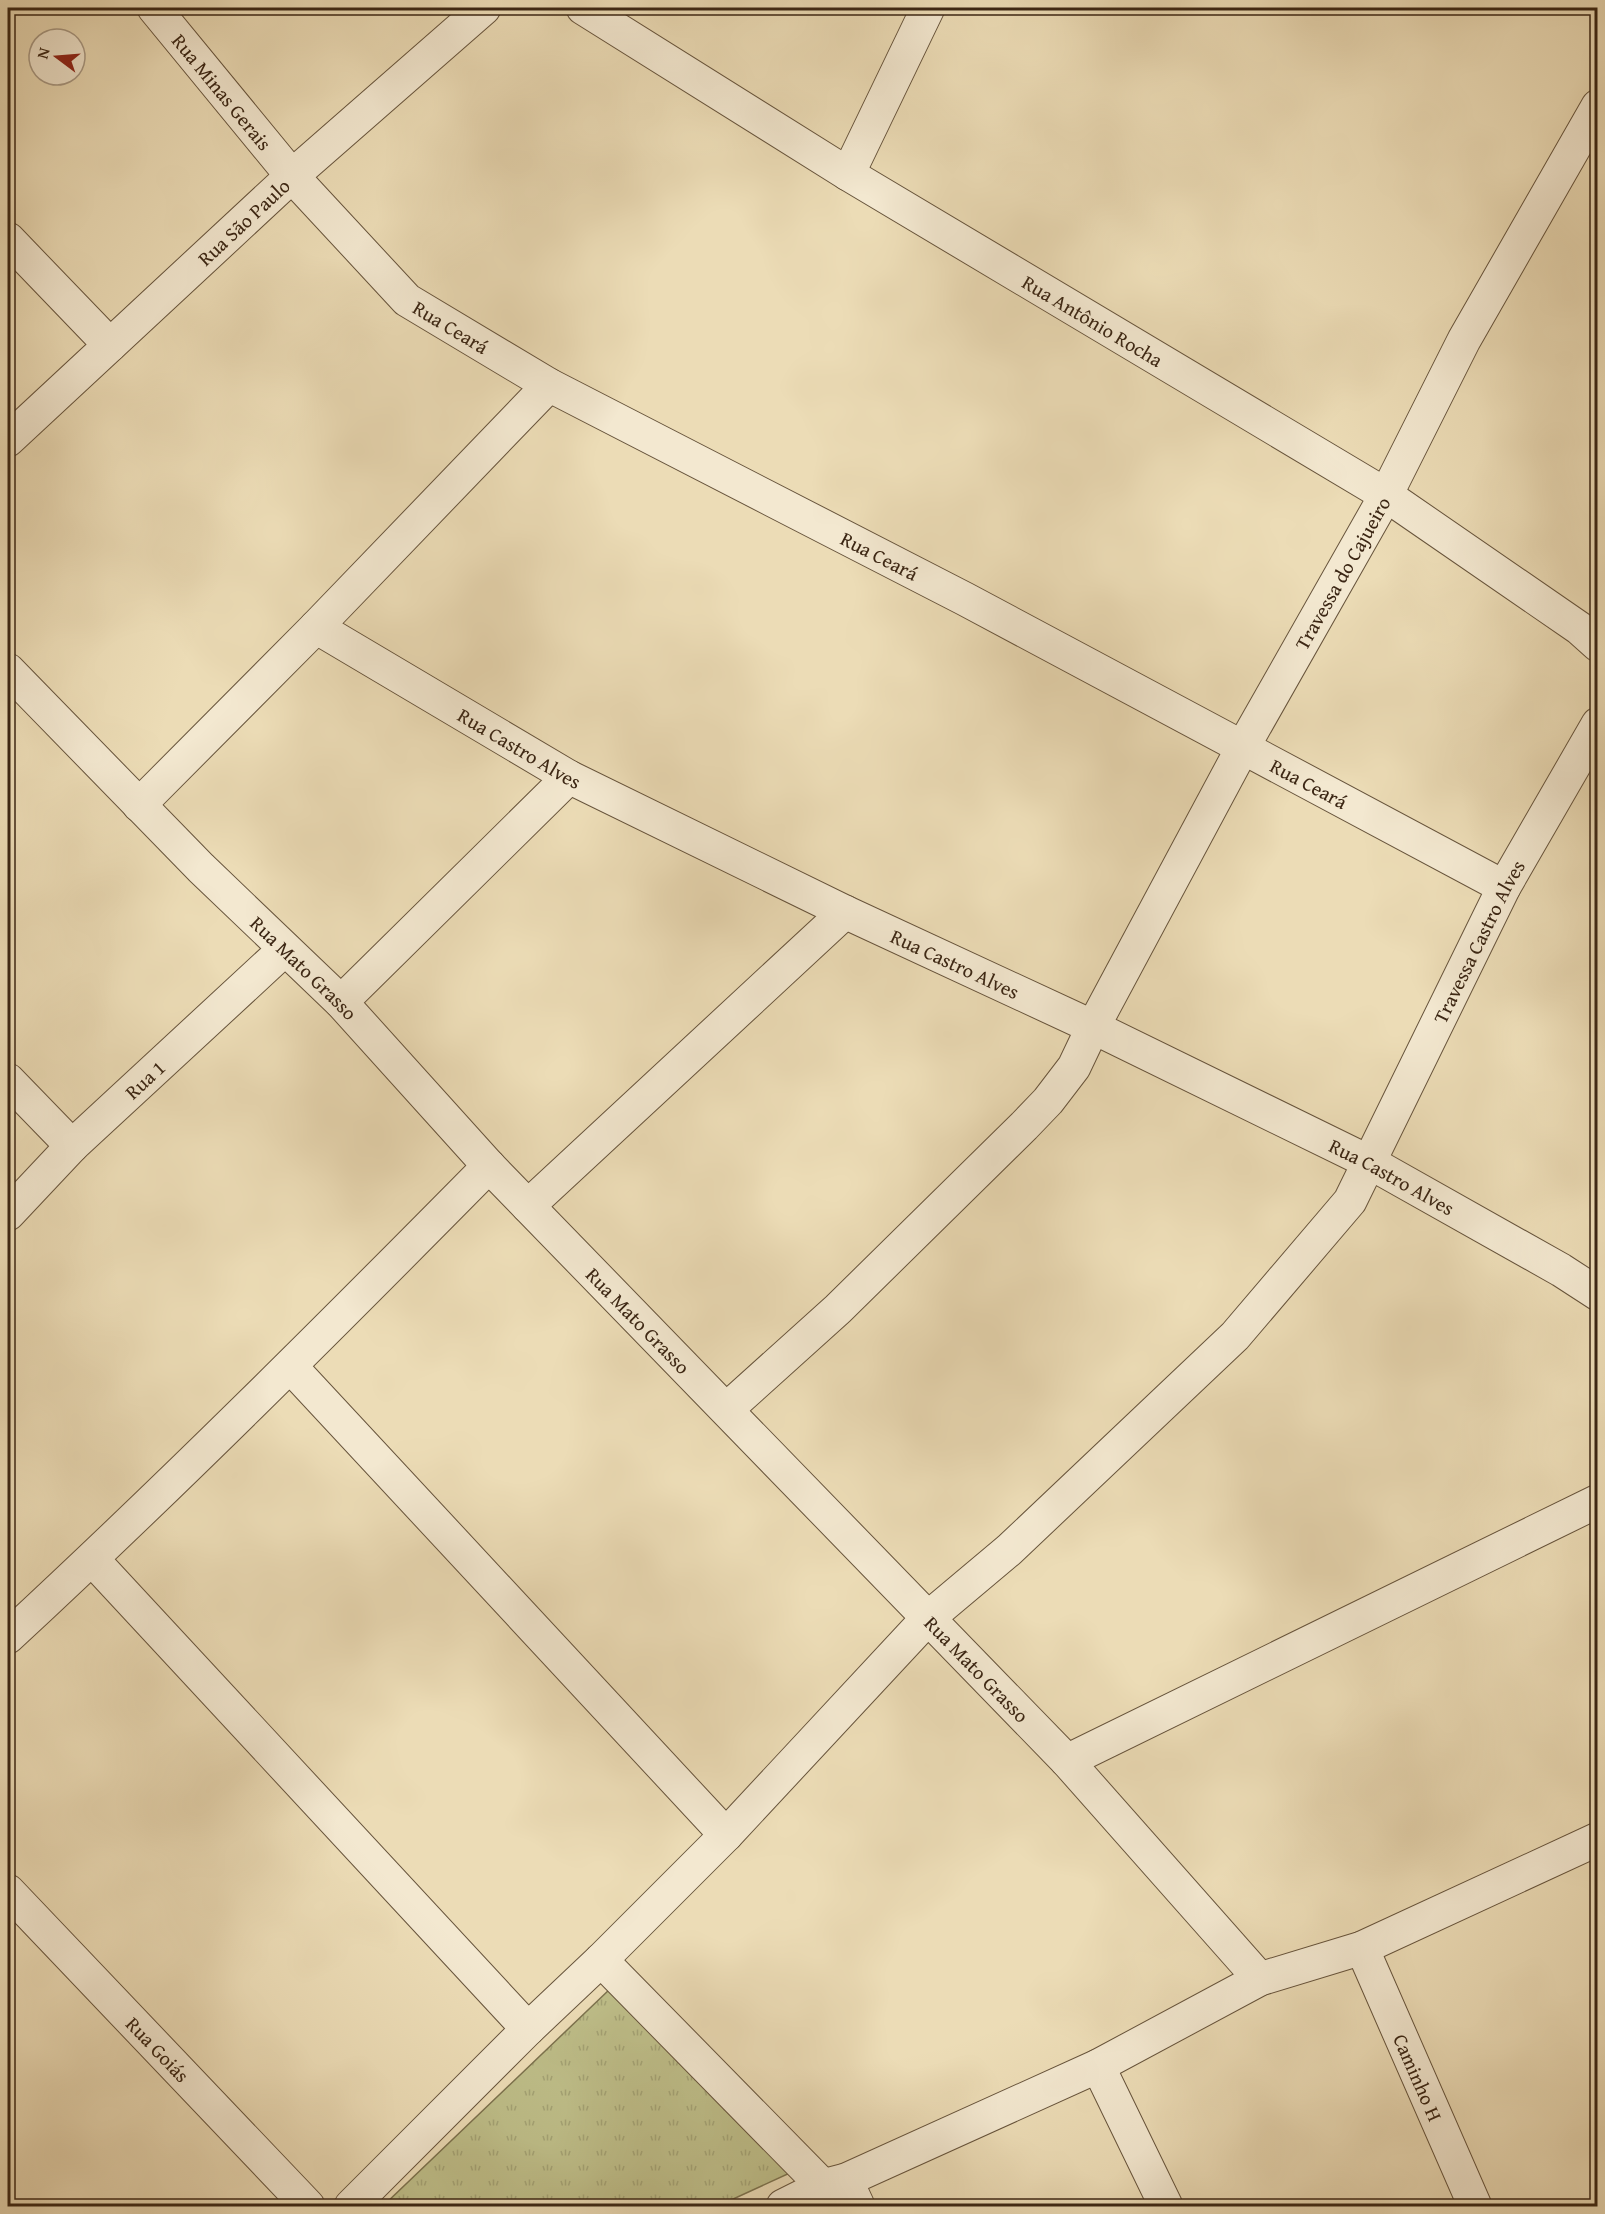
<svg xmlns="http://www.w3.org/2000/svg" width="1605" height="2214" font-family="'Gentium Book Plus',serif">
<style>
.park{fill:url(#park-tufts);stroke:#7c724e;stroke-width:1.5}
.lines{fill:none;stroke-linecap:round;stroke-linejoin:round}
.minor-casing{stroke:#67543c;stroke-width:35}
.minor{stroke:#f3e8d0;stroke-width:33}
.labels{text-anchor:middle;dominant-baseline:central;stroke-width:5;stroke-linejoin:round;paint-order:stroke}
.street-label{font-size:20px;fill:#3b2614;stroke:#f3e8d0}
</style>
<defs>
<pattern id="park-tufts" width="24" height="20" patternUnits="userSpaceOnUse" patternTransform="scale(1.5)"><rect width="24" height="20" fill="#bebe89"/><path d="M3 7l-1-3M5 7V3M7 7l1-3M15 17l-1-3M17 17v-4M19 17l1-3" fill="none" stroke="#a4a375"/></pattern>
</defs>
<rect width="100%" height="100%" fill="#ecdcb6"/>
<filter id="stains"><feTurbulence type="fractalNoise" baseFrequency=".00333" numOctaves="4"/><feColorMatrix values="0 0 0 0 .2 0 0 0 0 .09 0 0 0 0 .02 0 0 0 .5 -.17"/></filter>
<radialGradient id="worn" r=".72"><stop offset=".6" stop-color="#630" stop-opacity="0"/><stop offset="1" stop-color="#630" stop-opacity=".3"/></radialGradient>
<path class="park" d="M611,1988L792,2172L718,2206H383Z"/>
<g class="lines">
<g class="minor-casing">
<g id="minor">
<path id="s1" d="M154,8L292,176L407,300L549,385L965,599L1504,887"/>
<path id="s2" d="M583,8L848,174L1386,495L1579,628L1598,645"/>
<path d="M848,174L928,8"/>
<path d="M8,239L110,345"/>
<path id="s3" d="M8,440L292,176L484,8"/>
<path id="s4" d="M316,627L569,777L845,912L1093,1027L1369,1162L1561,1270L1598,1294"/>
<path id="s5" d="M8,670L201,868L341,1002L489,1166L1067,1761L1260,1979"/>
<path d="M139,805L316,627L549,385"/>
<path d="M341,1002L569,777"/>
<path d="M8,1080L72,1146"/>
<path d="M528,1206L845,912"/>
<path id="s6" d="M8,1214L72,1146L285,949"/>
<path d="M291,1367L726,1835"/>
<path id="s7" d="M727,1409L838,1309L1024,1126L1048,1101L1074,1067L1093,1027L1243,747L1386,495L1464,340L1598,106"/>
<path d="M92,1559L528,2029"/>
<path d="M8,1637C172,1485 331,1326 489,1166"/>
<path d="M1067,1761L1598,1501"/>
<path id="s8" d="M8,1891L308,2206"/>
<path id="s9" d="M1362,1948L1475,2206"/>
<path d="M601,1960L823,2186"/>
<path d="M1098,2066L1166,2206"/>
<path d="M846,2180L858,2206"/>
<path id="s10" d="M351,2206L528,2029L601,1960L726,1835L928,1618L1009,1550L1235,1336L1350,1201L1504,887L1598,724"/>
<path d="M783,2206L823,2186L846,2180L1098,2066L1260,1979L1362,1948L1598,1839"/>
</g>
</g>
<use href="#minor" class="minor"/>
</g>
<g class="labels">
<g class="street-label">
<text stroke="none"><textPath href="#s1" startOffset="108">Rua Minas Gerais</textPath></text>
<text stroke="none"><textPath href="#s3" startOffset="321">Rua São Paulo</textPath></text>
<text stroke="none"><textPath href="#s2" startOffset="598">Rua Antônio Rocha</textPath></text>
<text stroke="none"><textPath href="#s1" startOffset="438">Rua Ceará</textPath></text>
<text stroke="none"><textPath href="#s1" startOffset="924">Rua Ceará</textPath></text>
<text stroke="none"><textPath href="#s7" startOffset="1050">Travessa do Cajueiro</textPath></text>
<text stroke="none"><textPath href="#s4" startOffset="237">Rua Castro Alves</textPath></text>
<text stroke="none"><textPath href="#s1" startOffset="1410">Rua Ceará</textPath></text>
<text stroke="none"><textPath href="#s10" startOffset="1708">Travessa Castro Alves</textPath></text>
<text stroke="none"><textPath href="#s4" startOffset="723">Rua Castro Alves</textPath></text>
<text stroke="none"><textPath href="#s5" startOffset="420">Rua Mato Grasso</textPath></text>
<text stroke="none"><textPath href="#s6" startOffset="192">Rua 1</textPath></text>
<text stroke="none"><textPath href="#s4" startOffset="1209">Rua Castro Alves</textPath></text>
<text stroke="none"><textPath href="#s5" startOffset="906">Rua Mato Grasso</textPath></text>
<text stroke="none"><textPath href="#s5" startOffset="1392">Rua Mato Grasso</textPath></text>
<text stroke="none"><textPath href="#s8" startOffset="218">Rua Goiás</textPath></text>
<text stroke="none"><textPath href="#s9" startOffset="141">Caminho H</textPath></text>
</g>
</g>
<rect width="1605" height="2214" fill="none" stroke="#ecdcb6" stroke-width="30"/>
<rect x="9" y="9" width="1587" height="2196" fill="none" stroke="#3b2614" stroke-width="3"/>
<rect x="15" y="15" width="1575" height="2184" fill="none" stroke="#3b2614" stroke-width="1.5"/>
<g transform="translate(57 57) rotate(286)"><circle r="28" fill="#f3e8d0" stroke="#a99a85" stroke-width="1.5"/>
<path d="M0-4.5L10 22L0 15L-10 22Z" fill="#8f2418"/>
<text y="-9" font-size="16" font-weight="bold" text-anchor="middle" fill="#3b2614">N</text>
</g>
<rect width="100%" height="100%" filter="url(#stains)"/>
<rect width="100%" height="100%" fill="url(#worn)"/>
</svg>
